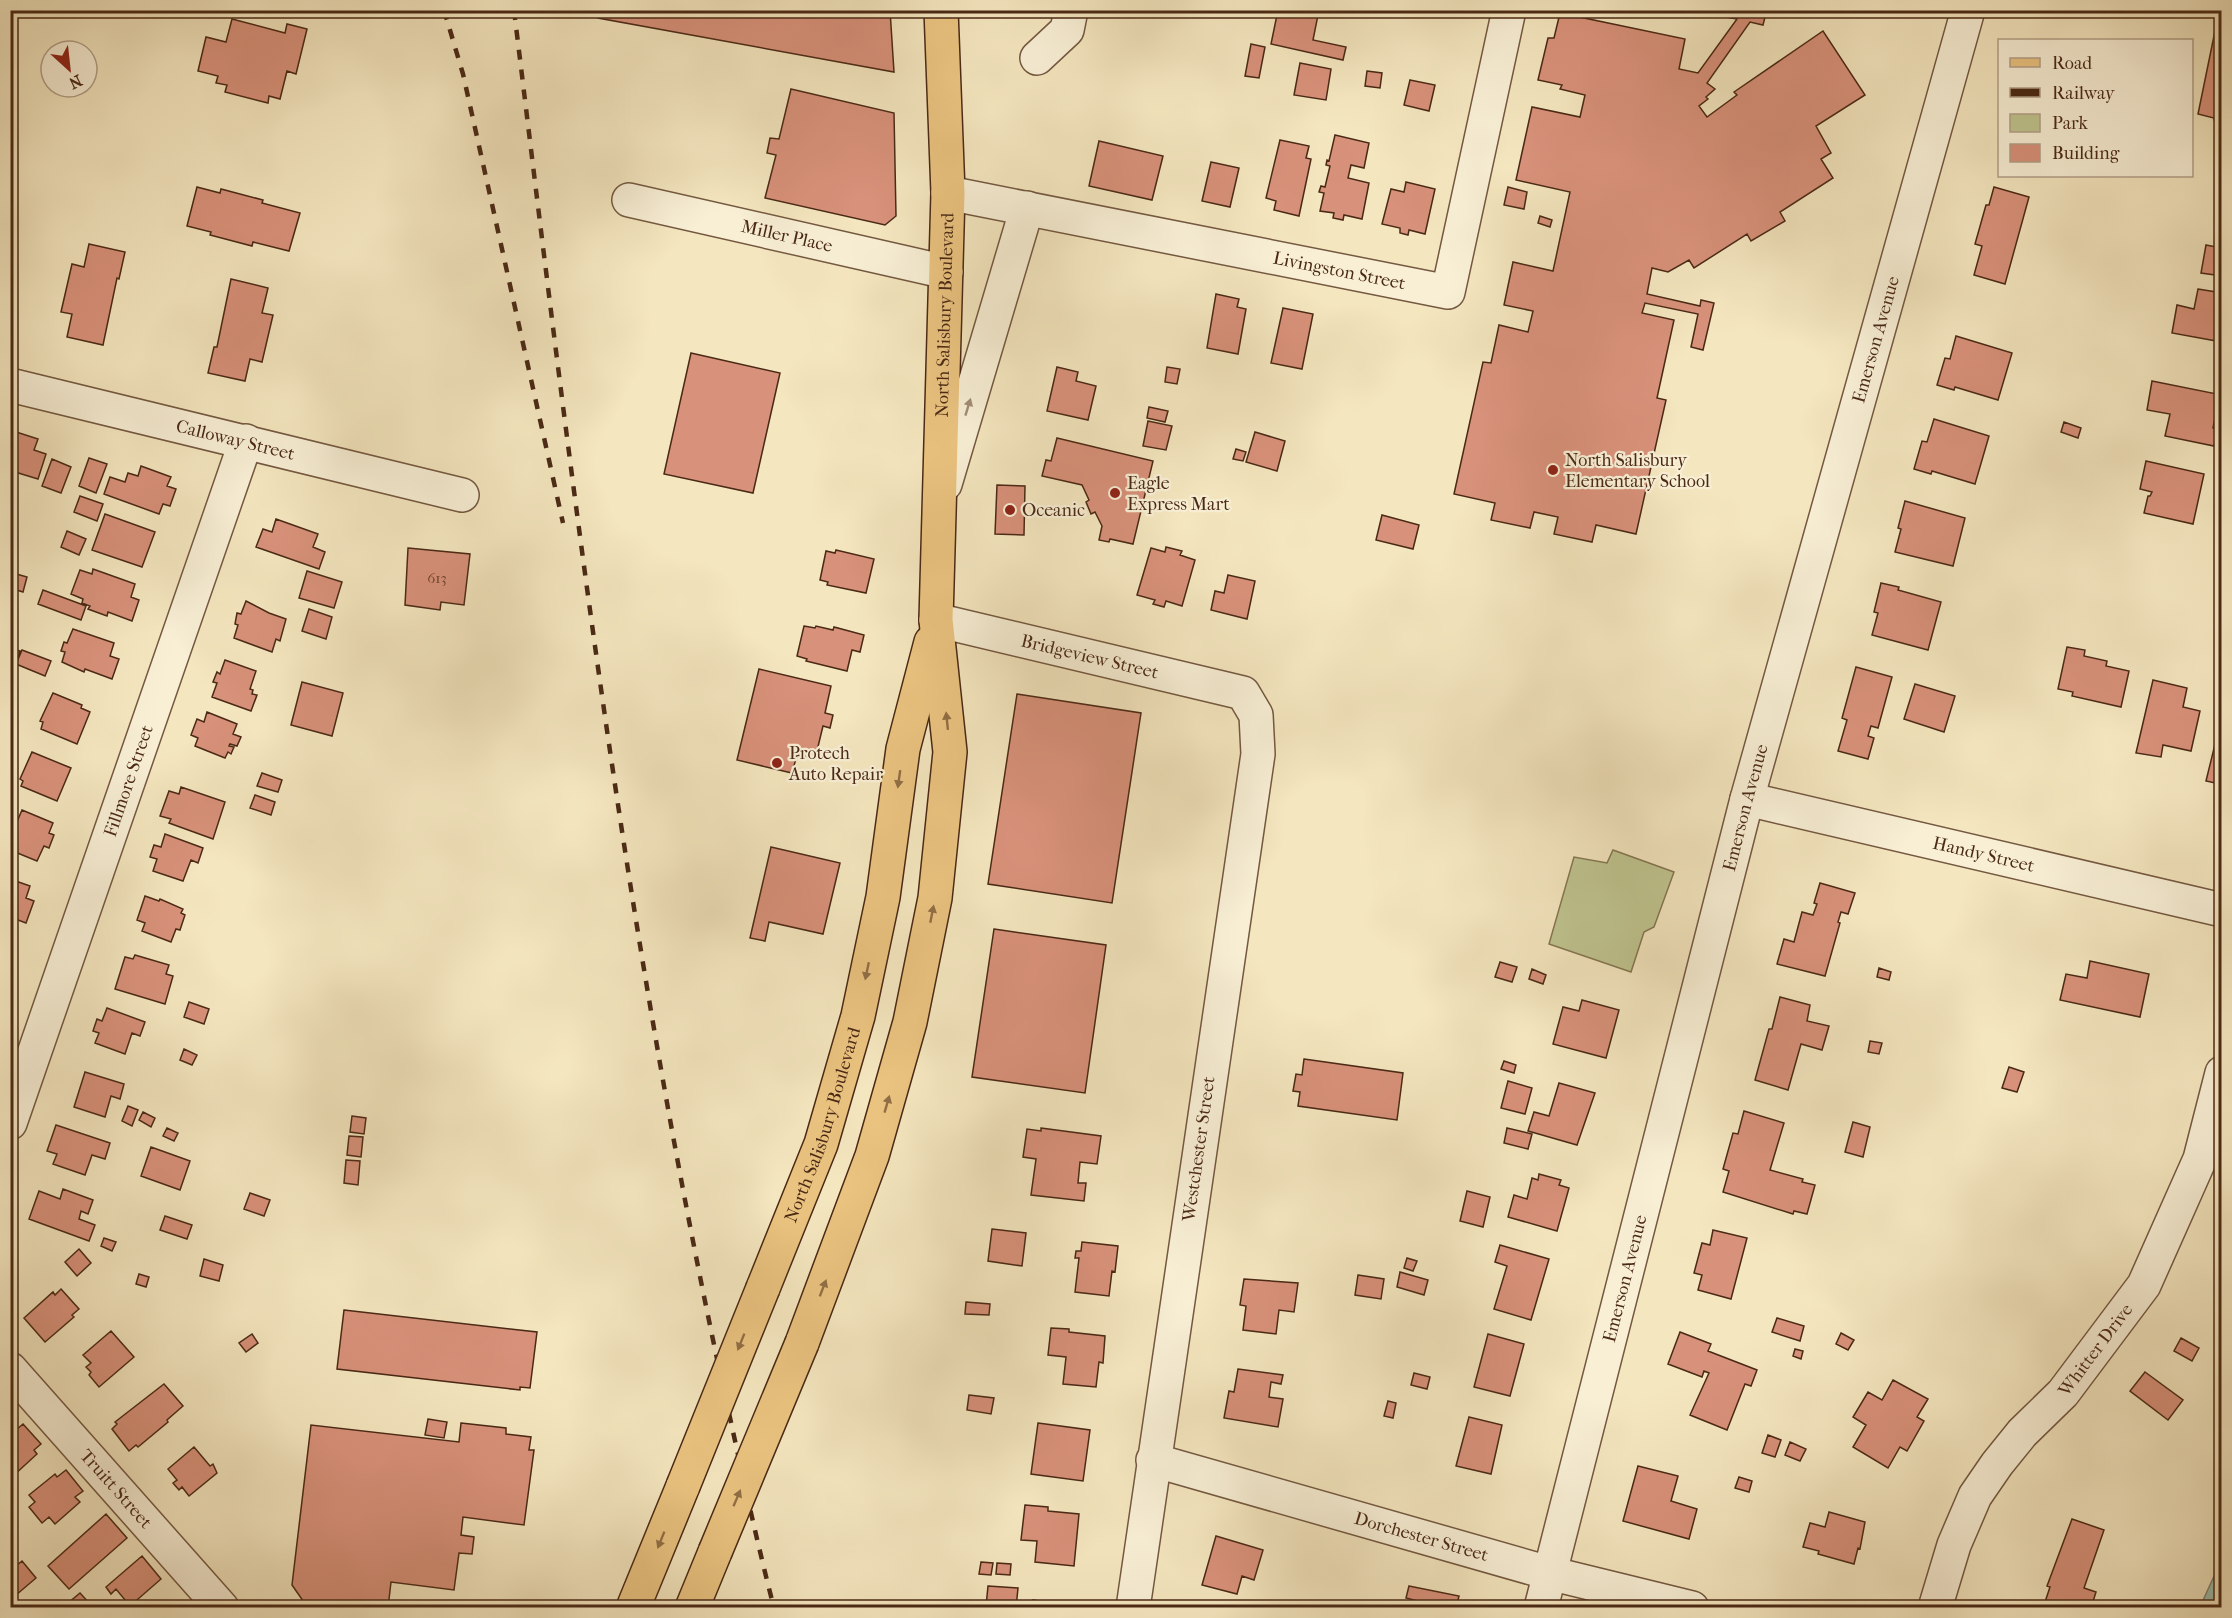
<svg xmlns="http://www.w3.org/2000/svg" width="2232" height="1618" font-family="'IM FELL French Canon',serif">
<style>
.green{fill:#bfc48f;stroke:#847652;stroke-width:1.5}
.water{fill:#9cc0af;stroke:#7b8471;stroke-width:1.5}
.building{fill:#d8917a;stroke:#4a2915;stroke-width:1.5}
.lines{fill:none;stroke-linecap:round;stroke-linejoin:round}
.minor-casing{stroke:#745840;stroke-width:36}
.major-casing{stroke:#4a2915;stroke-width:36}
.minor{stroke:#f8efd5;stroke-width:33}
.major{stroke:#eac380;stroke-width:33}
.rail{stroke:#4a2915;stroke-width:4.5;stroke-dasharray:10 10;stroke-linecap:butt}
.major-bridge-casing{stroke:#4a2915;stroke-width:36;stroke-linecap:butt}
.major-bridge{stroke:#eac380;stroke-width:33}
.oneway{fill:#a18c75}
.oneway2{fill:#926e45}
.poi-dot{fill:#8f2418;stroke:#f8efd5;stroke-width:2}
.labels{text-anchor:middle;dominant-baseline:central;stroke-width:4.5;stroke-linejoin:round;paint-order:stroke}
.number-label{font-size:15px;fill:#6e432e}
.street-label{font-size:18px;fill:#4a2915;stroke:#f8efd5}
.poi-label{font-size:18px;fill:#4a2915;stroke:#f8efd5;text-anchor:start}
</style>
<rect width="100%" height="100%" fill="#f4e6bf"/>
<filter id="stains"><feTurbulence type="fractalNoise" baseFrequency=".00333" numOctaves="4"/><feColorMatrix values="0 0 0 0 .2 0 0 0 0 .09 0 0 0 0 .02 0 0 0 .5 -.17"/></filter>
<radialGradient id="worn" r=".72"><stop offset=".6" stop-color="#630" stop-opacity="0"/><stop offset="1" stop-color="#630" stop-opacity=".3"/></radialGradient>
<path class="green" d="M1613,850L1674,872L1654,927L1644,932L1631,972L1549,944L1574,857L1607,863Z"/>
<path class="water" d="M2221,1571V1607H2200L2215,1574Z"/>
<path class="building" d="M597,10H890L894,72L598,18Z
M1278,10H1319L1313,40L1346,47L1343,60L1271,44Z
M1726,10H1756L1766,13L1763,25L1750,22L1707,83L1715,89L1706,97L1708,99L1699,106L1707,117L1737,95L1734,92L1823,31L1865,95L1816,126L1831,153L1821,159L1833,178L1780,212L1785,221L1751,241L1747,234L1694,268L1689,260L1668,272L1652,268L1647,294L1700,306L1701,300L1714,303L1703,350L1691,347L1698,314L1645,303L1642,313L1674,320L1657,398L1666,400L1636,534L1596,525L1592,542L1554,534L1558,517L1534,512L1530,528L1491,520L1495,503L1454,494L1483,362L1491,363L1499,325L1528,332L1533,311L1504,305L1513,262L1553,271L1570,192L1516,180L1532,107L1580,117L1585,95L1560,89L1562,85L1538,80L1548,38H1554L1560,13L1685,39L1679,69L1698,73L1737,19L1725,17Z
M232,19L285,33L287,24L307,29L296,74L287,71L280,99L269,96L268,103L225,92L227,85L216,83L218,76L198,71L206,37L226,42Z
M2215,31L2222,33V122L2214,120V118L2198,114Z
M1251,44L1265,47L1259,78L1245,76Z
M1300,63L1331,69L1326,100L1294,95Z
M1367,71L1382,73L1380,88L1365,86Z
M1410,80L1435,85L1429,111L1404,105Z
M791,89L894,113L896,216L885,225L765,198L776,155L767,153L770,138L779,139Z
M1335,135L1369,143L1364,168L1351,165L1348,178L1369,183L1362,219L1344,215L1343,220L1333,218L1334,213L1320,211L1324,193L1319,192L1321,186L1325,187L1330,166L1326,165L1327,160L1329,161Z
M1280,140L1309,146L1306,158L1311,159L1299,216L1274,210L1276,201L1266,198Z
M1099,141L1163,156L1152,200L1089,186Z
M1211,162L1239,168L1230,207L1202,201Z
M1406,182L1435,189L1425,234L1409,230L1408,235L1400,233V228L1382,224L1391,189L1404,192Z
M197,187L220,193L221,189L263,200L262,203L300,213L289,251L253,242L252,246L210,235L211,232L187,226Z
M1508,187L1527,192L1524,209L1504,205Z
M1994,187L2029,197L2005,284L1974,275L1982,246L1975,244L1986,205H1989Z
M1540,216L1552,220L1550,227L1538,223Z
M89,244L125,252L119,279L117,278L103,345L67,337L72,314L61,312L72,264L84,267Z
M2206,245L2222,248V276L2201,273Z
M231,279L268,288L262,313L273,315L262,362L250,359L245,381L208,373L214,347H217Z
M2198,289L2222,293V342L2172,333L2177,305L2194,309Z
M1216,294L1239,299L1237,307L1246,309L1238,354L1207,348Z
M1283,308L1313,314L1302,369L1271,363Z
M1956,336L2012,353L1998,400L1955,387L1954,390L1937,385L1945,358L1950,359Z
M691,353L780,373L753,493L664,474Z
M1057,367L1078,372L1076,381L1096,386L1088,420L1047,411Z
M1167,367L1180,369L1177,384L1165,382Z
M2152,381L2222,395V414L2216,413L2213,428L2218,429L2214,446L2165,436L2170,414L2147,410Z
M1149,407L1168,411L1165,422L1147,418Z
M1934,419L1989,436L1975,484L1932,471L1931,474L1914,469L1922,441L1927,442Z
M1148,421L1172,426L1166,450L1143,446Z
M2064,422L2081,428L2078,438L2061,432Z
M10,430L38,439L34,450L46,454L38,479L15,472L10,485Z
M1255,432L1285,441L1277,471L1246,462Z
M1057,438L1153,461L1133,544L1110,539L1109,542L1099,540L1102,526L1095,512L1091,514L1086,502L1089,500L1082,485L1042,476L1046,460L1051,461Z
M1236,449L1246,452L1243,461L1233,459Z
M89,458L107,464L96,493L79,486Z
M52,459L71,467L61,493L42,486Z
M2146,461L2204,474L2193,524L2144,513L2148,496H2150L2152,492L2140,489Z
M141,466L171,477L167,486L176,489L170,506L163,504L159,514L104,494L110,477L125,482L128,473L138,476Z
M997,485L1025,486L1024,535L995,534Z
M80,496L103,504L97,521L74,512Z
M1905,501L1965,518L1953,566L1895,552L1901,529L1898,528Z
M105,514L155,532L142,567L92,550Z
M1382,515L1419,525L1413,549L1376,540Z
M276,519L318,534L313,547L325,552L319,569L256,547L263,529L272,532Z
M67,531L86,539L79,555L61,547Z
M1166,547L1182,551L1180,555L1195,560L1182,606L1166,601L1164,607L1153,604L1155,600L1137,595L1151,548L1165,552Z
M408,548L470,554L464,605L441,602L440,610L405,605Z
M836,550L874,559L866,593L827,585L828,582L820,580L826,551L835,553Z
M93,569L135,584L131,597L139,600L132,621L108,612L107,616L88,609L90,606L82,603L83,599L71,594L80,570L92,574Z
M307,571L342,582L334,608L299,598Z
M13,573L27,577L23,592L10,588Z
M1228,575L1255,581L1247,619L1211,610L1215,591L1224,593Z
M1881,583L1899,587L1898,590L1941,602L1928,650L1872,635L1878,613L1874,612Z
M43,590L86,606L81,620L38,604Z
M246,601L269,613L286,619L280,641L276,639L272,652L234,638L238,625L235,624L237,613L241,614Z
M309,609L332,617L326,639L302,631Z
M804,626L815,628L816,626L833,630L834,627L864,635L860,652L852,650L847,671L806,661L807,659L797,656Z
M73,629L114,643L110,656L119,659L112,679L85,669L84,672L62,662L65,652L61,651L64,642L67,643Z
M2067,647L2085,650L2084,656L2107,661L2106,666L2129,671L2121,707L2072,696L2073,692L2058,689Z
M10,648L20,651L17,662L10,660Z
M22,650L51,661L45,676L16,664Z
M225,660L256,671L250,689L253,690L252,694L257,695L251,711L212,697L217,683L213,682L217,672L220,674Z
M1856,667L1892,677L1878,728L1871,726L1868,736L1874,738L1868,759L1838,751L1847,720L1842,718Z
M759,669L831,686L825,713L833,715L830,728L823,726L815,759L797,755L792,773L737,760Z
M2153,680L2187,688L2183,707L2200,711L2191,751L2163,745L2161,757L2136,753Z
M302,682L343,693L332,736L291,725Z
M1915,684L1955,696L1944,732L1904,719Z
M53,693L82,705L81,708L90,712L77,744L41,729L43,722L40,721Z
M1017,694L1141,713L1112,903L988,884Z
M2221,711H2222V791L2218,790L2220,784L2206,781L2218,732L2216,731Z
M207,712L237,724L233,734L241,737L237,746L230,744L229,746L234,747L231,754L228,752L225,758L195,746L198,738L191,735L197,719L204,722Z
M32,752L71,768L57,801L21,786L23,781L20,779Z
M262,773L282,780L278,792L257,786Z
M181,787L225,802L213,839L169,823L171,819L160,816L169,791L179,794Z
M255,795L275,802L271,815L250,808Z
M22,810L53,823L49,833L54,835L49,848L44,846L37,861L10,850V829L13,831Z
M165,834L203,848L198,863L191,860L183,881L153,871L157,859L150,857L154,845L161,847Z
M771,847L840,863L823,934L769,922L765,941L750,938Z
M10,879L30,886L26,898L34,901L26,923L10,917Z
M1820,883L1855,893L1848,914L1841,912L1838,922L1840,923L1825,976L1777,964L1784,939L1794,942L1802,912L1813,915L1817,904L1814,903Z
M145,896L159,901L160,899L183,909L181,913L185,915L180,930L176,929L171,942L142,931L145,923L137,920Z
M994,929L1106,945L1085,1093L972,1077Z
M135,955L169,965L166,974L173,976L165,1004L115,989L125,957L133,959Z
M2090,961L2149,974L2140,1017L2060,1000L2066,974L2087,978Z
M1500,962L1517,967L1512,982L1495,977Z
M1879,968L1891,972L1889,980L1877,977Z
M1532,969L1546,975L1543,984L1529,979Z
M1780,997L1810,1005L1807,1021L1829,1026L1822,1050L1801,1044L1788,1090L1755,1080L1769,1029H1772Z
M1582,1000L1619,1010L1606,1058L1553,1044L1563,1007L1579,1011Z
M189,1002L209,1009L204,1024L184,1017Z
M107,1008L145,1022L140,1036L132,1033L125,1054L95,1043L99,1033L93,1031L97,1019L102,1021Z
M1870,1041L1882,1043L1879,1054L1868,1052Z
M184,1049L197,1055L192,1065L180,1060Z
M1304,1059L1403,1073L1397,1120L1298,1106L1300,1092L1293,1091L1296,1074L1302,1075Z
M1504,1061L1516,1065L1514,1073L1501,1069Z
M2009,1067L2024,1072L2017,1092L2002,1088Z
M85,1072L124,1084L120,1099L111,1096L105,1117L74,1107Z
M1508,1081L1532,1088L1525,1114L1501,1108Z
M1559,1083L1595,1093L1577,1145L1528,1131L1534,1112L1549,1116Z
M128,1106L138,1110L132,1126L122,1121Z
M1744,1111L1784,1123L1770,1170L1803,1179L1802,1182L1815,1185L1807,1214L1794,1211L1793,1214L1723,1192L1729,1171L1723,1169L1733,1133L1738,1134Z
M143,1112L155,1118L151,1127L139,1120Z
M352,1116L366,1118L364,1134L350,1132Z
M1853,1122L1870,1127L1863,1157L1845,1152Z
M56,1125L110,1143L105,1159L92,1155L85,1175L53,1164L57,1154L47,1151Z
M167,1128L178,1133L174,1141L163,1136Z
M1041,1128L1101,1136L1097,1164L1080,1162L1078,1183H1086L1084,1201L1031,1195L1036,1159L1023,1157L1027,1129L1041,1131Z
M1507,1128L1532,1134L1528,1149L1504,1143Z
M349,1136L363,1137L361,1157L347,1155Z
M151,1147L190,1161L180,1190L141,1176Z
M346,1160L360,1161L358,1185L344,1183Z
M1539,1174L1561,1180L1559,1185L1569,1188L1557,1231L1508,1217L1514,1195L1527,1199L1532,1178L1538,1180Z
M63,1189L93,1200L88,1214L81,1211L79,1219L95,1225L89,1241L29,1219L39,1191L60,1199Z
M1467,1191L1490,1197L1483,1227L1460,1221Z
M250,1193L270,1200L264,1216L244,1209Z
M165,1216L192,1225L187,1239L160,1230Z
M992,1229L1026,1233L1022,1266L988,1261Z
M1713,1230L1747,1238L1731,1299L1698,1290L1702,1275L1694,1273L1702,1243L1710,1245Z
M104,1238L116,1242L112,1251L101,1246Z
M1082,1242L1118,1246L1115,1272L1112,1271L1109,1296L1075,1292L1079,1258H1075L1076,1251H1081Z
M1500,1245L1549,1259L1531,1320L1494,1309L1507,1266L1495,1262Z
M79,1249L91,1263L77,1276L65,1262Z
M1407,1258L1417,1261L1413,1271L1404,1268Z
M204,1259L223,1265L219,1281L200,1276Z
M1400,1272L1428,1280L1424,1295L1397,1287Z
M139,1274L149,1277L146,1287L136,1284Z
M1358,1275L1384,1279L1381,1299L1355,1295Z
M1244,1279L1298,1283L1294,1312L1279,1310L1276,1334L1243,1330L1246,1306L1240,1305Z
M61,1289L79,1309L72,1315L74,1317L45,1342L24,1318L53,1292L55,1295Z
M966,1302L990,1304L989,1315L965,1314Z
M344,1310L537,1332L530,1388L520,1387V1390L337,1369Z
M1777,1318L1804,1326L1800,1341L1772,1332Z
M1051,1328L1069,1329V1332L1105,1336L1103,1363L1099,1362L1096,1387L1063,1384L1066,1357L1048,1355Z
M111,1331L134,1357L99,1387L89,1375L91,1372L86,1367L91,1363L83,1355Z
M1680,1332L1711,1344L1708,1351L1757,1370L1751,1386L1745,1384L1727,1430L1690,1415L1709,1373L1704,1371L1702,1377L1668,1364Z
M1841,1333L1854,1340L1848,1350L1836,1344Z
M252,1334L258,1343L246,1352L239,1343Z
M1488,1334L1524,1344L1510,1396L1474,1387Z
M2181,1338L2199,1348L2192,1361L2174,1351Z
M1795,1349L1803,1351L1801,1359L1793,1356Z
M1238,1369L1283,1375L1281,1384L1271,1382L1269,1397L1283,1399L1278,1427L1224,1418L1229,1391L1234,1392Z
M2145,1372L2183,1400L2168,1420L2130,1391Z
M1414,1373L1430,1377L1427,1389L1411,1385Z
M1893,1380L1928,1399L1917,1417L1924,1421L1907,1451L1900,1447L1888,1468L1853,1447L1866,1425L1853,1417L1868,1392L1882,1400Z
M164,1384L183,1406L167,1420L168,1422L138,1447L136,1445L129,1451L112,1429L117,1424L115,1422Z
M969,1395L994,1398L991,1414L967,1410Z
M1388,1401L1396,1403L1393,1418L1384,1416Z
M1469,1417L1502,1425L1491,1474L1456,1466Z
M428,1419L447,1422L444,1438L425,1435Z
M461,1423L506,1428V1434L531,1437L529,1450H534L524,1525L463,1517L461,1535L474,1537L472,1554L459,1553L454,1590L391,1582L388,1608H308L292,1585L311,1425L459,1442Z
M1038,1423L1090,1430L1083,1481L1031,1474Z
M23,1424L41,1444L34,1450L37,1454L13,1476L10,1473V1431L14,1428L16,1430Z
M1768,1435L1781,1440L1775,1457L1762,1453Z
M1790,1442L1806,1449L1800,1461L1785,1455Z
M194,1447L210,1466L213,1464L217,1473L189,1496L182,1487L179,1490L173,1483L177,1480L168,1469Z
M1638,1466L1678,1476L1671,1501L1697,1509L1689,1539L1623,1521Z
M66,1470L83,1491L75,1497L80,1502L55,1524L49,1517L42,1523L29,1507L35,1502L29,1495L55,1474L57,1477Z
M1739,1477L1752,1481L1749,1492L1735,1488Z
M1025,1505L1048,1507V1511L1079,1514L1074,1566L1035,1562L1037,1541L1021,1540Z
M1829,1512L1865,1522L1860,1549L1858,1548L1854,1564L1818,1554L1819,1551L1803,1547L1810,1523L1825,1527Z
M106,1514L127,1538L69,1589L48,1566Z
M2072,1519L2104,1530L2084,1588L2096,1592L2091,1608H2043L2050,1587L2047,1586Z
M1216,1536L1263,1550L1254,1580L1242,1576L1237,1594L1202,1585Z
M142,1556L161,1579L130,1606L116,1589L111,1594L106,1587Z
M22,1561L36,1578L16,1595L10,1588V1571Z
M981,1562L993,1563L991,1575L979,1574Z
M997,1563L1011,1564L1010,1575L996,1574Z
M988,1586L1018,1588L1016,1608L986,1606Z
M1409,1586L1459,1596L1456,1608H1416L1418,1601L1406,1598Z
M80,1593L90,1604L86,1608H62Z
M1033,1600L1067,1605L1066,1608H1031Z"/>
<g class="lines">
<g class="minor-casing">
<g id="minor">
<path d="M1037,58L1067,30L1071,10"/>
<path id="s1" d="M948,193L1448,292L1509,10"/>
<path id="s2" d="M629,200L946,272"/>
<path id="s3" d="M10,385L462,495"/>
<path d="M945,484L1027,208"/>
<path id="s4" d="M936,620L1243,693L1256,715L1258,754L1133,1608"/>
<path id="s5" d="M1747,799L2222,910"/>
<path id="s6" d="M10,1123L246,441"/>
<path id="s7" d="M10,1369L222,1608"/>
<path id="s8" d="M1153,1460L1549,1573L1692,1608"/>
<path id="s9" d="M1541,1608L1747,799L1968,10"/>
<path id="s10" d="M1935,1608L1954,1545L1975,1496L1997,1464L2022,1433L2063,1393L2144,1285L2200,1159L2222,1073"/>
</g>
</g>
<g class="major-casing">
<g id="major">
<path id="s11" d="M763,1288L821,1144L858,1016L883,897L903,749L931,642"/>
<path id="s12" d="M802,1343L872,1156L910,1022L935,898L950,752L936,620L948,193L941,10"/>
<path d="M633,1608L683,1486"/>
<path d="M692,1608L715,1552"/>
</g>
</g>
<use href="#minor" class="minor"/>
<use href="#major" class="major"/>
<path class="rail" d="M444,10L463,74L563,523
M514,10C569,460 622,910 716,1354C735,1439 752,1523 774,1608"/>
<g class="major-bridge-casing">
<path id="major-bridge" d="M683,1486L763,1288
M715,1552L802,1343"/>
</g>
<use href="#major-bridge" class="major-bridge"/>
</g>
<defs><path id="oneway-solid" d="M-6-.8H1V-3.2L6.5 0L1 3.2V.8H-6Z" transform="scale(1.5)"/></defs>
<use class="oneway" href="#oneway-solid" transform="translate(968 407) rotate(-73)"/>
<g class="oneway2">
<use href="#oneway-solid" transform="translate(947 721) rotate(-96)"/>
<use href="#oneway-solid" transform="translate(899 779) rotate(98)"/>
<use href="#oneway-solid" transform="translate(932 914) rotate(-79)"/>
<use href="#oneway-solid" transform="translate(867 971) rotate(102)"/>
<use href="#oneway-solid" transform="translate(887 1104) rotate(-74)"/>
<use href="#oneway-solid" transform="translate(823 1288) rotate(-69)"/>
<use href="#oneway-solid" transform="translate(741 1342) rotate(112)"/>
<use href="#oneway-solid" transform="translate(737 1498) rotate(-67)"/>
<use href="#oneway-solid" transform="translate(661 1540) rotate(112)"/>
</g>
<g class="poi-dot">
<circle cx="1553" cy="470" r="6"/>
<circle cx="1115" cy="493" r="6"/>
<circle cx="1010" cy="510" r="6"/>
<circle cx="777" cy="763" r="6"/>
</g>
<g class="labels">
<g class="number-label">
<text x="437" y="578">613</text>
</g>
<g class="street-label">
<text stroke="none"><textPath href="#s2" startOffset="162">Miller Place</textPath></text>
<text stroke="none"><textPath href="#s1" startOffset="399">Livingston Street</textPath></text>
<text stroke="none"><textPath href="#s12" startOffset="1050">North Salisbury Boulevard</textPath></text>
<text stroke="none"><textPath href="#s9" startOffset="1312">Emerson Avenue</textPath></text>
<text stroke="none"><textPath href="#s3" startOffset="232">Calloway Street</textPath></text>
<text stroke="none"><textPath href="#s4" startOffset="158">Bridgeview Street</textPath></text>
<text stroke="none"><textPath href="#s6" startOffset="362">Fillmore Street</textPath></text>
<text stroke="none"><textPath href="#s9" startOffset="826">Emerson Avenue</textPath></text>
<text stroke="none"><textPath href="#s5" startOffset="243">Handy Street</textPath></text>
<text stroke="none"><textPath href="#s11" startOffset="174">North Salisbury Boulevard</textPath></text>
<text transform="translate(1199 1149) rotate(-82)">Westchester Street</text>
<text stroke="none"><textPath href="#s9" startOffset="340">Emerson Avenue</textPath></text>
<text stroke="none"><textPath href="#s10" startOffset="309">Whitter Drive</textPath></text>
<text stroke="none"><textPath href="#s7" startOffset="160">Truitt Street</textPath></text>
<text stroke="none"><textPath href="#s8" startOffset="279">Dorchester Street</textPath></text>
</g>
<g class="poi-label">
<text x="1565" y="460">North Salisbury<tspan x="1565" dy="21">Elementary School</tspan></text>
<text x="1127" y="483">Eagle<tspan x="1127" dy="21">Express Mart</tspan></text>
<text x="1022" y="510">Oceanic</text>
<text x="789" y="753">Protech<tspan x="789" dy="21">Auto Repair</tspan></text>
</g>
</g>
<rect width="2232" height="1618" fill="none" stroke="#f4e6bf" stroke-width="36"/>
<rect x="12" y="12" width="2208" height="1594" fill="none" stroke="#4a2915" stroke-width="3"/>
<rect x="18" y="18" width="2196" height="1582" fill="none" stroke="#4a2915" stroke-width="1.5"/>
<rect x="1998" y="39" width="195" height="138" fill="#f8efd5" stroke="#b2a088" stroke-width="1.5"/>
<rect x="2010" y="58" width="30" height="9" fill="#eac380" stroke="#b2a088" stroke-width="1.5"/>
<text x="2052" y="69" font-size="18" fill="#4a2915">Road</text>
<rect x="2010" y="88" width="30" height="9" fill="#4a2915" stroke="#b2a088" stroke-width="1.5"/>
<text x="2052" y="99" font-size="18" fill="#4a2915">Railway</text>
<rect x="2010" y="114" width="30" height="18" fill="#bfc48f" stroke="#b2a088" stroke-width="1.5"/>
<text x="2052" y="129" font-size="18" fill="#4a2915">Park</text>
<rect x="2010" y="144" width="30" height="18" fill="#d8917a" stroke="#b2a088" stroke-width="1.5"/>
<text x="2052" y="159" font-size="18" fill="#4a2915">Building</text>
<g transform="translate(69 69) rotate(153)"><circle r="28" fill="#f8efd5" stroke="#b2a088" stroke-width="1.5"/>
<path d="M0-4.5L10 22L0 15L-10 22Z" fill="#8f2418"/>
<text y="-9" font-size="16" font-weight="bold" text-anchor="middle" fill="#4a2915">N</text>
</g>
<rect width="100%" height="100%" filter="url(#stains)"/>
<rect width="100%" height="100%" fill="url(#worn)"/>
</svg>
